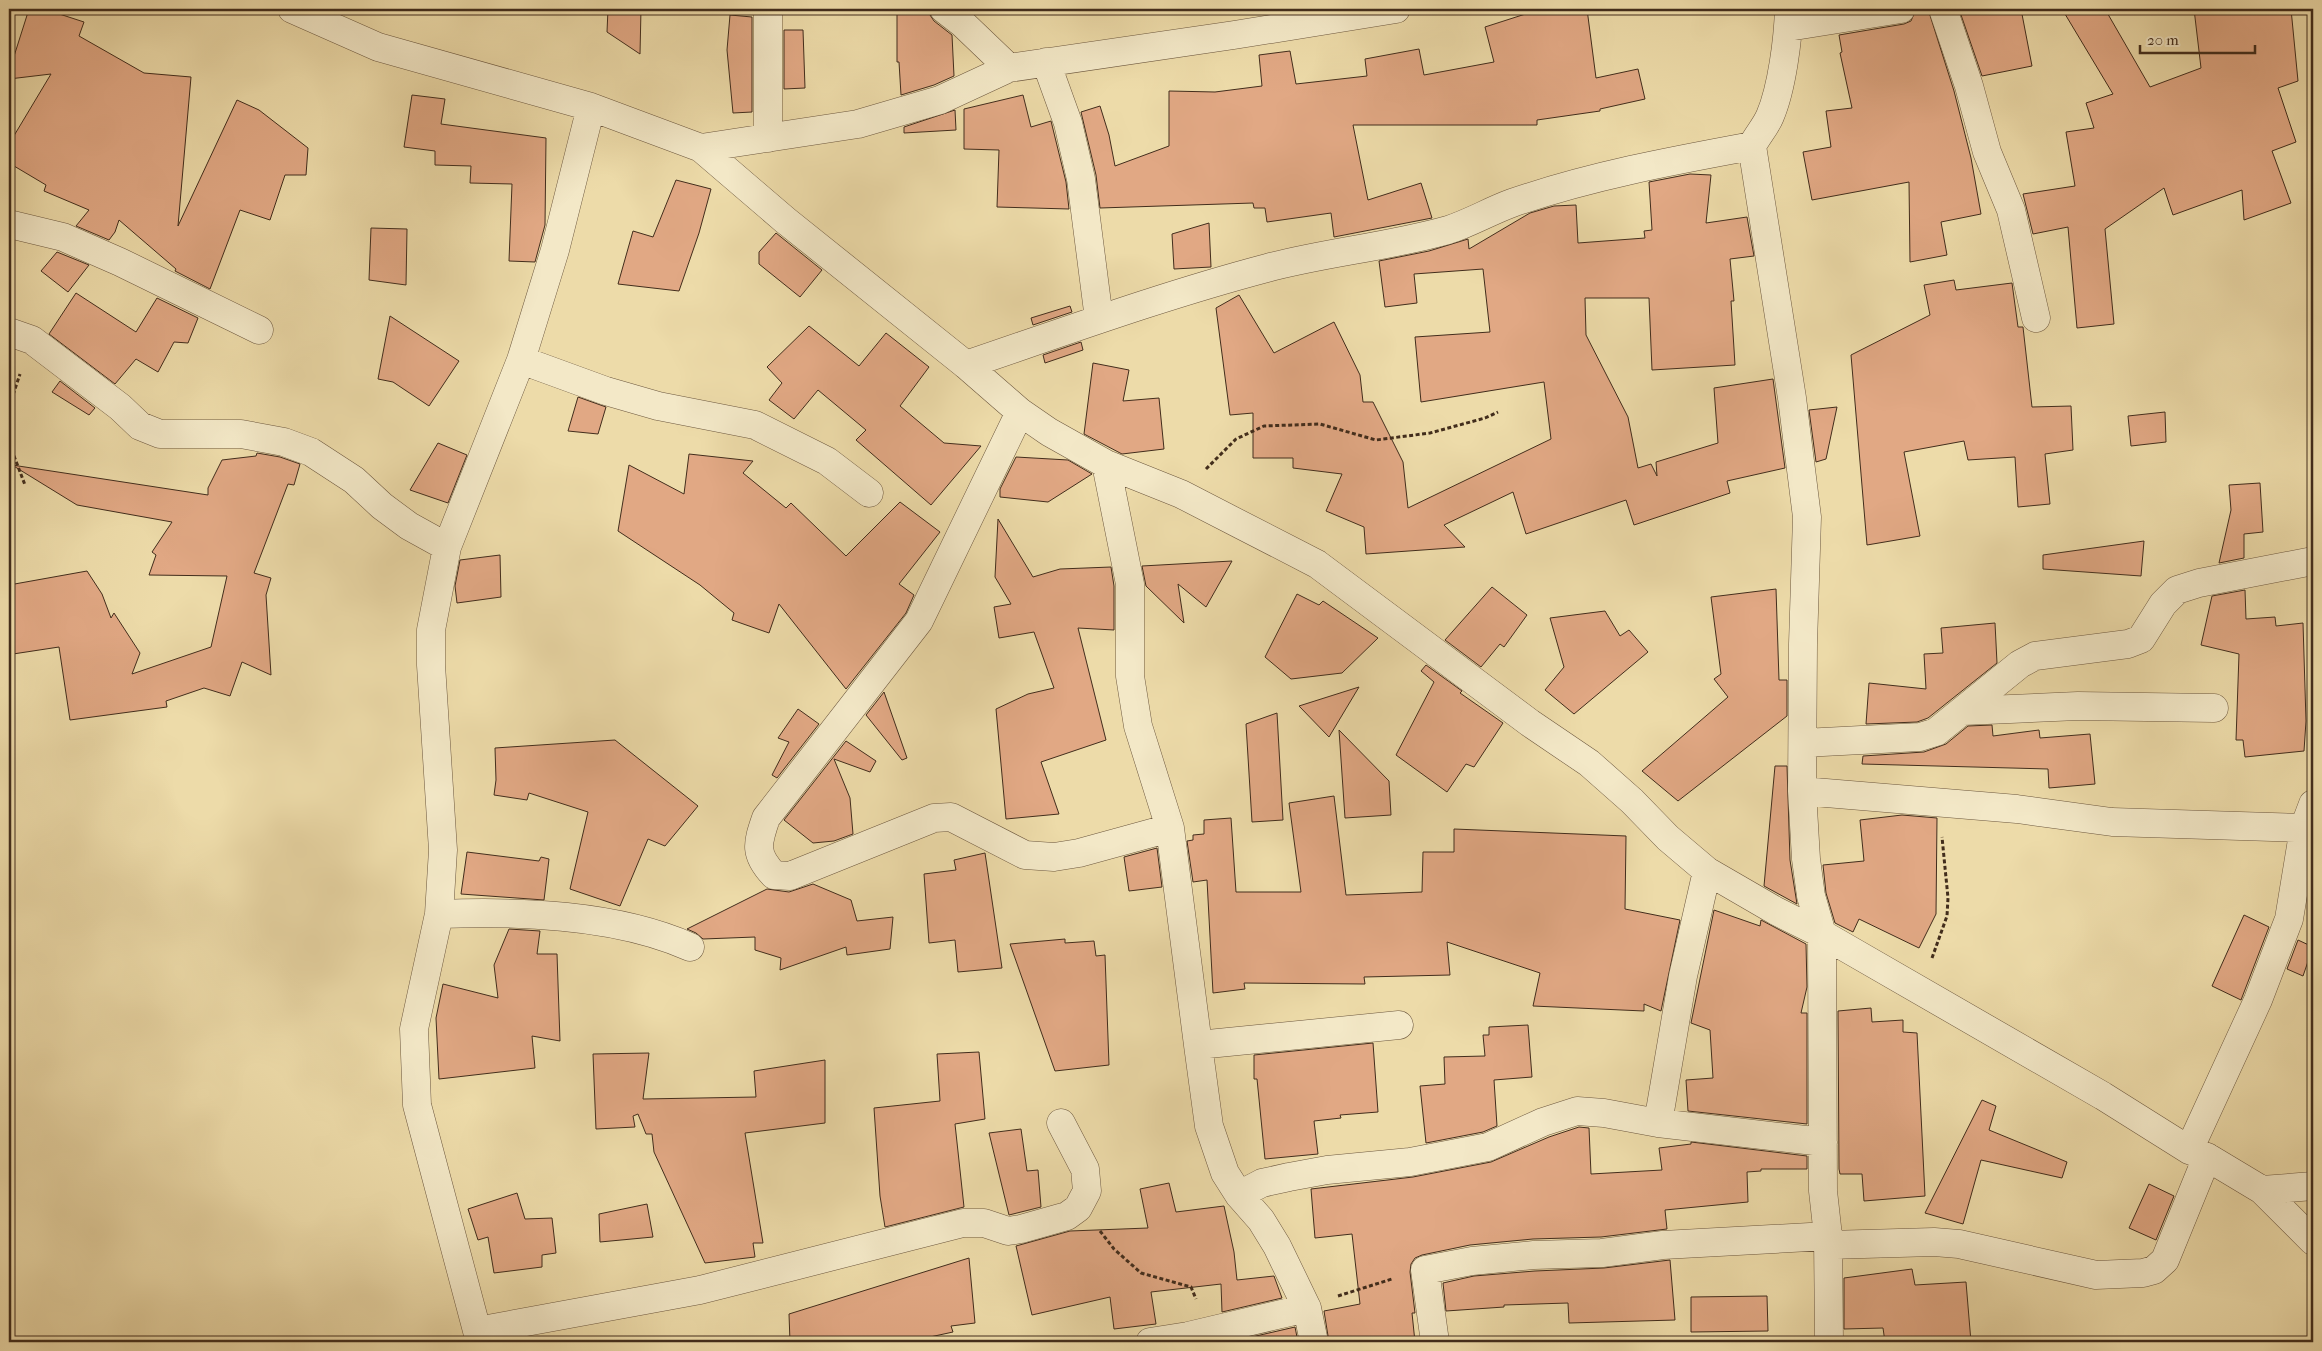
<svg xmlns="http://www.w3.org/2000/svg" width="2322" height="1351" font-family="'IM FELL French Canon',serif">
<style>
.building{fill:#e1a884;stroke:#422d1c}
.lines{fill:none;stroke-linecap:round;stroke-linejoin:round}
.minor-casing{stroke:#6d583f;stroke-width:29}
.path{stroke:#422d1c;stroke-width:3;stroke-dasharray:4 2.5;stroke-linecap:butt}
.minor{stroke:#f3e8c7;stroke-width:28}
</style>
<rect width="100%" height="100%" fill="#eddba9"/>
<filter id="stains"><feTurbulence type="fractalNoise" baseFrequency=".004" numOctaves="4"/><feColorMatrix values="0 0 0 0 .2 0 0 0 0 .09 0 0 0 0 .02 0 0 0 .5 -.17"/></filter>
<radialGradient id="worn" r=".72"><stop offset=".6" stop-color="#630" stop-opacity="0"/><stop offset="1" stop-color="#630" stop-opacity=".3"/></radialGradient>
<path class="building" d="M29,9H44L84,22L79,36L144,73L191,77L178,226L237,100L259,110L308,148L306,175H285L270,220L240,210L210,289L175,271L176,269L119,220L115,232L109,240L76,226L89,210L44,191L46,185L9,163V144L51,74L9,79V72Z
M608,9H641L640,54L607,32Z
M929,9L930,15L934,21L952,35L954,76L934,85L901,95L899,62H897V13Z
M1541,9H1587L1596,78L1638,69L1645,99L1600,109V111L1537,120V125H1353L1368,200L1421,183L1432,218L1334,237L1331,213L1267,222L1265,208H1254L1253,203L1100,208L1096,175L1081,112L1100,106L1109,135L1115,166L1169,146V91L1215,92L1262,86L1259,55L1290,51L1296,84L1367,76L1365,59L1419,49L1424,75L1494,62L1485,27Z
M1916,9H1928L1954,91L1971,158L1981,214L1941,222L1947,255L1910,262L1909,182L1812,200L1803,152L1831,147L1826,111L1852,108L1840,53L1842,52L1839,35L1904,24L1911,21Z
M1959,9H2021L2032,66L1982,76Z
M2062,9H2105L2150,87L2201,68L2194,9H2291L2298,81L2278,88L2296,142L2272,151L2291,203L2244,220L2242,190L2173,215L2164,188L2105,229L2114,324L2077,328L2068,227L2033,234L2023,194L2075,186L2066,132L2094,128L2086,103L2113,94Z
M730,15L752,17V112L733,113L727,50Z
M784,30H803L805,88L784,89Z
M412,95L445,99L441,124L546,138L545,225L535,262L509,261L512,184L470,183L471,166L435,165V151L404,147Z
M1023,95L1031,127L1051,121L1066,182L1069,209L997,207L999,150L964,149V109Z
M955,110L956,130L904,133V127Z
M1690,174L1711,175L1706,223L1747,217L1754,256L1730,259L1734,301H1731L1735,365L1652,370L1649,298H1585L1586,335L1628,417L1638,468L1651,464L1657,476L1656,462L1718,443L1714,388L1773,379L1785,468L1727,481L1730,493L1634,525L1626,500L1526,534L1513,492L1444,525L1465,547L1366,554L1364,527L1326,511L1342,474L1293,468V458H1253V413L1230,415L1216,308L1239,295L1274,353L1334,322L1360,375L1363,402H1373L1403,462L1408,508L1551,439L1544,382L1421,402L1415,337L1490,332L1483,269L1414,274L1417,303L1385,307L1379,261L1429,251L1468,239L1469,249L1530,213L1554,206L1576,205L1578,243L1645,238L1644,231L1652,230L1649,182Z
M676,180L711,189L699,233L679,291L618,284L633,231L653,237Z
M1209,223L1211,267L1174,269L1172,234Z
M371,228L407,229L406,285L369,280Z
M776,233L822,270L800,297L759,264V252Z
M57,252L89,265L68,292L41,271Z
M1954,280L1956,290L2012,283L2018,327H2023L2032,407L2071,406L2073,450L2045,454L2050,504L2018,507L2015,457L1968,460L1964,441L1904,452L1920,536L1867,545L1851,355L1930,315L1924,285Z
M76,293L136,332L157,298L198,318L188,343L174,342L158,372L136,359L115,384L49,334Z
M1070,306L1072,312L1033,325L1031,318Z
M390,316L459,361L429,406L393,382L378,379Z
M809,326L859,366L886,333L929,367L900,406L944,443L981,446L931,505L856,440L866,430L818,390L794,419L769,400L782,383L767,367Z
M1081,342L1083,350L1045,363L1043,355Z
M1093,363L1129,370L1123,401L1159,398L1164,449L1122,454L1084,434Z
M60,381L95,408L89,415L52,392Z
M578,397L606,407L598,434L568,431Z
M1837,407L1826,459L1816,462L1809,410Z
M2165,412L2166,442L2131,446L2128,416Z
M438,443L467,455L448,503L410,490Z
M257,453L280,457L300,464L294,485L288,484L254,573L271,578L266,595L271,675L242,662L230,696L204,688L166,701L167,707L70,720L59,647L13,654L9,633V585L87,571L102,594L111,618L114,613L140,653L132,674L211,647L227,576L149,575L156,555L152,552L172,522L77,505L12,465L208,495V488L222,460L256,456Z
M689,454L753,461L743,473L786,508L791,503L846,556L900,502L940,532L899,584L914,595L906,613L846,689L779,604L769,633L732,620L734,613L700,585L618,531L629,465L684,494Z
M1016,457L1068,460L1092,474L1048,502L1000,497V489Z
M2260,483L2263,532L2244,534V558L2219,563L2231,510L2229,485Z
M998,519L1033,577L1060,569L1111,567L1114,586V630L1078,628L1106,740L1041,762L1059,814L1006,819L996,709L1028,694L1054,688L1034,632L999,638L994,607L1011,604L995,577Z
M2144,541L2141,576L2043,569V555Z
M500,555L501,597L457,603L455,586L460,560Z
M1232,561L1206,607L1178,584L1184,623L1146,586L1142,566Z
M1492,587L1527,615L1504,647L1500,644L1481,667L1445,640Z
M1776,589L1779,680H1787V716L1678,801L1642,771L1728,697L1714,679L1721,674L1711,597Z
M2245,590L2246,619L2275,617L2276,626L2303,623L2306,721L2304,751L2245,757L2243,740H2236L2239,654L2201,645L2212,596Z
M1297,594L1319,605L1323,601L1378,638L1342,673L1291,679L1265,657Z
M1605,611L1620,636L1629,630L1648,652L1574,714L1545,690L1564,667L1550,618Z
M1995,623L1997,663L1928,718L1917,722L1866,724L1869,683L1926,689L1924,654L1943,653L1941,628Z
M1426,665L1462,691L1460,693L1503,723L1474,767L1466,764L1447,792L1396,755L1434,682L1421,671Z
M1359,687L1329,737L1299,706Z
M884,692L907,758L902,760L866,715Z
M798,709L819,724L777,778L772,775L789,742L778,738Z
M1277,713L1283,820L1252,822L1246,724Z
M1992,725L1993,736L2039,730L2040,738L2090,734L2095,784L2049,788L2048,769L1862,764L1863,756L1924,752L1946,744L1968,726Z
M1339,730L1389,781L1391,815L1345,818Z
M615,740L698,806L665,846L648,839L620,906L570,889L588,812L529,793L527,800L494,795L496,780L495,748Z
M846,741L876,761L870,772L834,759L850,798L853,834L834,841L813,843L784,820Z
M1775,766H1787L1790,860L1797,904L1764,886Z
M1334,796L1346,895L1422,892L1423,852H1454V829L1626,836L1625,909L1680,920L1661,1011L1644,1004V1011L1533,1006L1540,973L1447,942L1450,975L1364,977L1365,984L1244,983L1245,989L1213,993L1207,880L1193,882L1187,841L1193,840V835L1204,834V820L1231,818L1236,892H1301L1289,803Z
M1902,815L1937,818L1936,914L1919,948L1859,919L1853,932L1835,923L1826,893L1823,865L1864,861L1860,820Z
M1157,848L1162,887L1129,891L1124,857Z
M467,852L539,861L541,857L549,859L544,900L461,894Z
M985,853L1002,968L958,972L955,940L929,943L924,874L956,870L954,860Z
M813,884L851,900L857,921L893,917L890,949L847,955L846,947L780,970L781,958L755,950V937L703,939L696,933L687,929L767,889L789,892Z
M1714,910L1760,926L1761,920L1806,944L1807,987L1801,1013H1807V1124L1688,1111L1686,1080L1713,1078L1710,1030L1691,1023Z
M2244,915L2269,927L2241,1000L2212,986Z
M509,929L540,931L537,954H557L560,1041L532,1036L535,1068L439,1079L436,1018L443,984L498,998L494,965Z
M1065,939V943L1094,941L1096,956L1105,955L1109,1065L1055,1071L1010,944Z
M2298,940L2313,947L2303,976L2287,969Z
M1871,1008L1872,1022L1903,1020V1032L1917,1033L1925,1196L1864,1201L1862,1174H1840L1839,1169L1838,1011Z
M1528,1025L1532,1077L1494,1080L1497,1126L1483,1132L1426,1143L1420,1086L1445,1084L1444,1057L1485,1056L1483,1035H1489V1027Z
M1373,1043L1378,1112L1340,1115L1341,1118L1314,1121L1318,1154L1265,1159L1257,1079H1254V1055Z
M979,1052L985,1119L955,1124L964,1207L885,1227L880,1196L874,1108L940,1101L937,1054Z
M649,1053L643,1099L756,1097L754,1071L825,1060V1123L745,1133L763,1243H753L755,1257L705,1263L654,1152L652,1134H646L638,1114L633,1116L635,1127L596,1129L593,1054Z
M1982,1100L1996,1106L1989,1130L2067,1162L2062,1178L1981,1160L1963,1224L1925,1213Z
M1579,1127L1589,1128L1591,1174L1662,1170L1659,1148L1691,1144V1142L1807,1156V1169H1761V1171L1747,1172L1748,1202L1665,1210L1667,1229L1601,1237L1533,1239L1470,1245L1422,1255L1415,1258L1411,1264L1410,1272L1415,1313H1412L1415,1342H1329L1324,1311L1360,1304L1352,1234L1315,1238L1311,1189L1413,1177L1491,1162L1549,1137Z
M1021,1129L1027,1171L1038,1170L1041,1207L1009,1215L989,1133Z
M1169,1183L1176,1212L1224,1206L1234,1252L1237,1280L1274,1276L1282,1298L1222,1312L1221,1284L1151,1292L1156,1324L1114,1329L1110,1297L1032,1315L1016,1246L1070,1231L1148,1228L1140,1189Z
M2149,1184L2174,1196L2156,1240L2129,1228Z
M517,1193L525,1219L552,1218L556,1253L542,1255V1267L494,1273L488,1237L478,1240L468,1209Z
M647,1204L653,1237L600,1242L599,1214Z
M969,1258L975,1323L951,1326L953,1332L907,1342H790L789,1314Z
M1670,1260L1675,1320L1569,1323L1568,1303L1504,1305V1307L1446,1311L1443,1283L1474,1276L1535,1271L1604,1268Z
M1912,1269L1915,1285L1966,1282L1971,1342H1885L1883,1328L1844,1329V1278Z
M1767,1296L1768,1331L1691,1332V1297Z
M1295,1327L1298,1342H1230Z"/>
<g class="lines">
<g class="minor-casing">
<path id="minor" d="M292,9L378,47L591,107L701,148L785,220L966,365L1020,412L1049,432L1106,464L1181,494L1317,564L1530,723L1589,763L1632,801L1668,838L1707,871L1776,911L1822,934L2103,1096L2189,1150L2207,1157L2262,1190L2313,1241
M768,9V138
M944,9L962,23L1009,68
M1789,9C1788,39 1782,88 1770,116C1766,126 1757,136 1752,146L1792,398L1807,517L1803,644L1802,791L1806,859L1811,896L1822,934L1823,1191L1828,1236L1829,1342
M1943,9L1969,86L1987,152L2011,210L2036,318
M1788,27L1901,9
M1046,62L1068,123L1081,179L1099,319
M701,148L858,124L940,100L1009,68L1234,35L1396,9
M9,224L63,237L120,262L259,330
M9,332L32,340L120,407L140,426L160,434H241L284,442L311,452L354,480L382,506L409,526L447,547
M521,360L606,391L658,406L755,425L827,461L869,493
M966,365C1066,331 1165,295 1267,268C1327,252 1388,247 1448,230C1470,223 1490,211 1512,203C1590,176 1671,161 1752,146
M1020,412L919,621L766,818C757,844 754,854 774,875L790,876L934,818L951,817L1025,855L1054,857L1079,853L1170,828
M1106,464L1130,584V676L1138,726L1170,828L1198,1045
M1963,711L2078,706L2214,708
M1803,743L1920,737L1936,732L2020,664L2035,656L2128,644L2141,639L2163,604L2177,590L2199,583L2313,561
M1802,791L2017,809L2112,822L2304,828
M439,914C519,911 616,914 690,947
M1658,1123L1683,976L1707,871
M2189,1150L2258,1000L2289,919L2304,828L2313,804
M2262,1190L2313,1186
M1239,1195L1262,1183L1289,1177L1327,1170L1410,1162L1488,1147L1543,1122L1577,1111L1604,1113L1658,1123L1823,1142
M1828,1245L1934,1242L1959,1244L2096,1275L2143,1273L2154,1270L2165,1260L2207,1157
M477,1331L700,1290L963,1223H984L1008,1231L1021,1229L1067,1216L1078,1208L1087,1191L1085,1169L1061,1123
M480,1342L417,1105L414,1029L439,914L443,850L431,665V630L447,547L521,360L555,250L591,107
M1150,1342L1188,1336L1307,1308
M1314,1342L1307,1308L1277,1246L1261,1220L1239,1195L1225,1173L1209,1126L1198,1045L1399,1025
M1435,1342L1425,1270L1472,1261L1534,1255L1602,1253L1663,1245L1828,1236"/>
</g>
<path class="path" d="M9,407L20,374
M9,437L11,448L25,485
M1206,469L1236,439L1264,426L1320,424L1376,440L1430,433L1485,418L1498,412
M1932,958L1947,916L1948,898L1942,837
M1100,1231L1114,1249L1141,1273L1191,1287L1196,1299
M1338,1296L1392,1279"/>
<use href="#minor" class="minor"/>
</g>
<rect width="2322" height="1351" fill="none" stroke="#eddba9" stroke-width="30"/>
<rect x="10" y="10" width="2302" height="1331" fill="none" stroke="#422d1c" stroke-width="2.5"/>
<rect x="15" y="15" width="2292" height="1321" fill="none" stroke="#422d1c"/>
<path d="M2140 45v8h115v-8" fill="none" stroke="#422d1c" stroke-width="2.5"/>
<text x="2147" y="45" font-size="15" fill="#422d1c" stroke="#f3e8c7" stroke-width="4" paint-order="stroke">20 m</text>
<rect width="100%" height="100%" filter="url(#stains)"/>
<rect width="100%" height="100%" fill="url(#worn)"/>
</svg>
